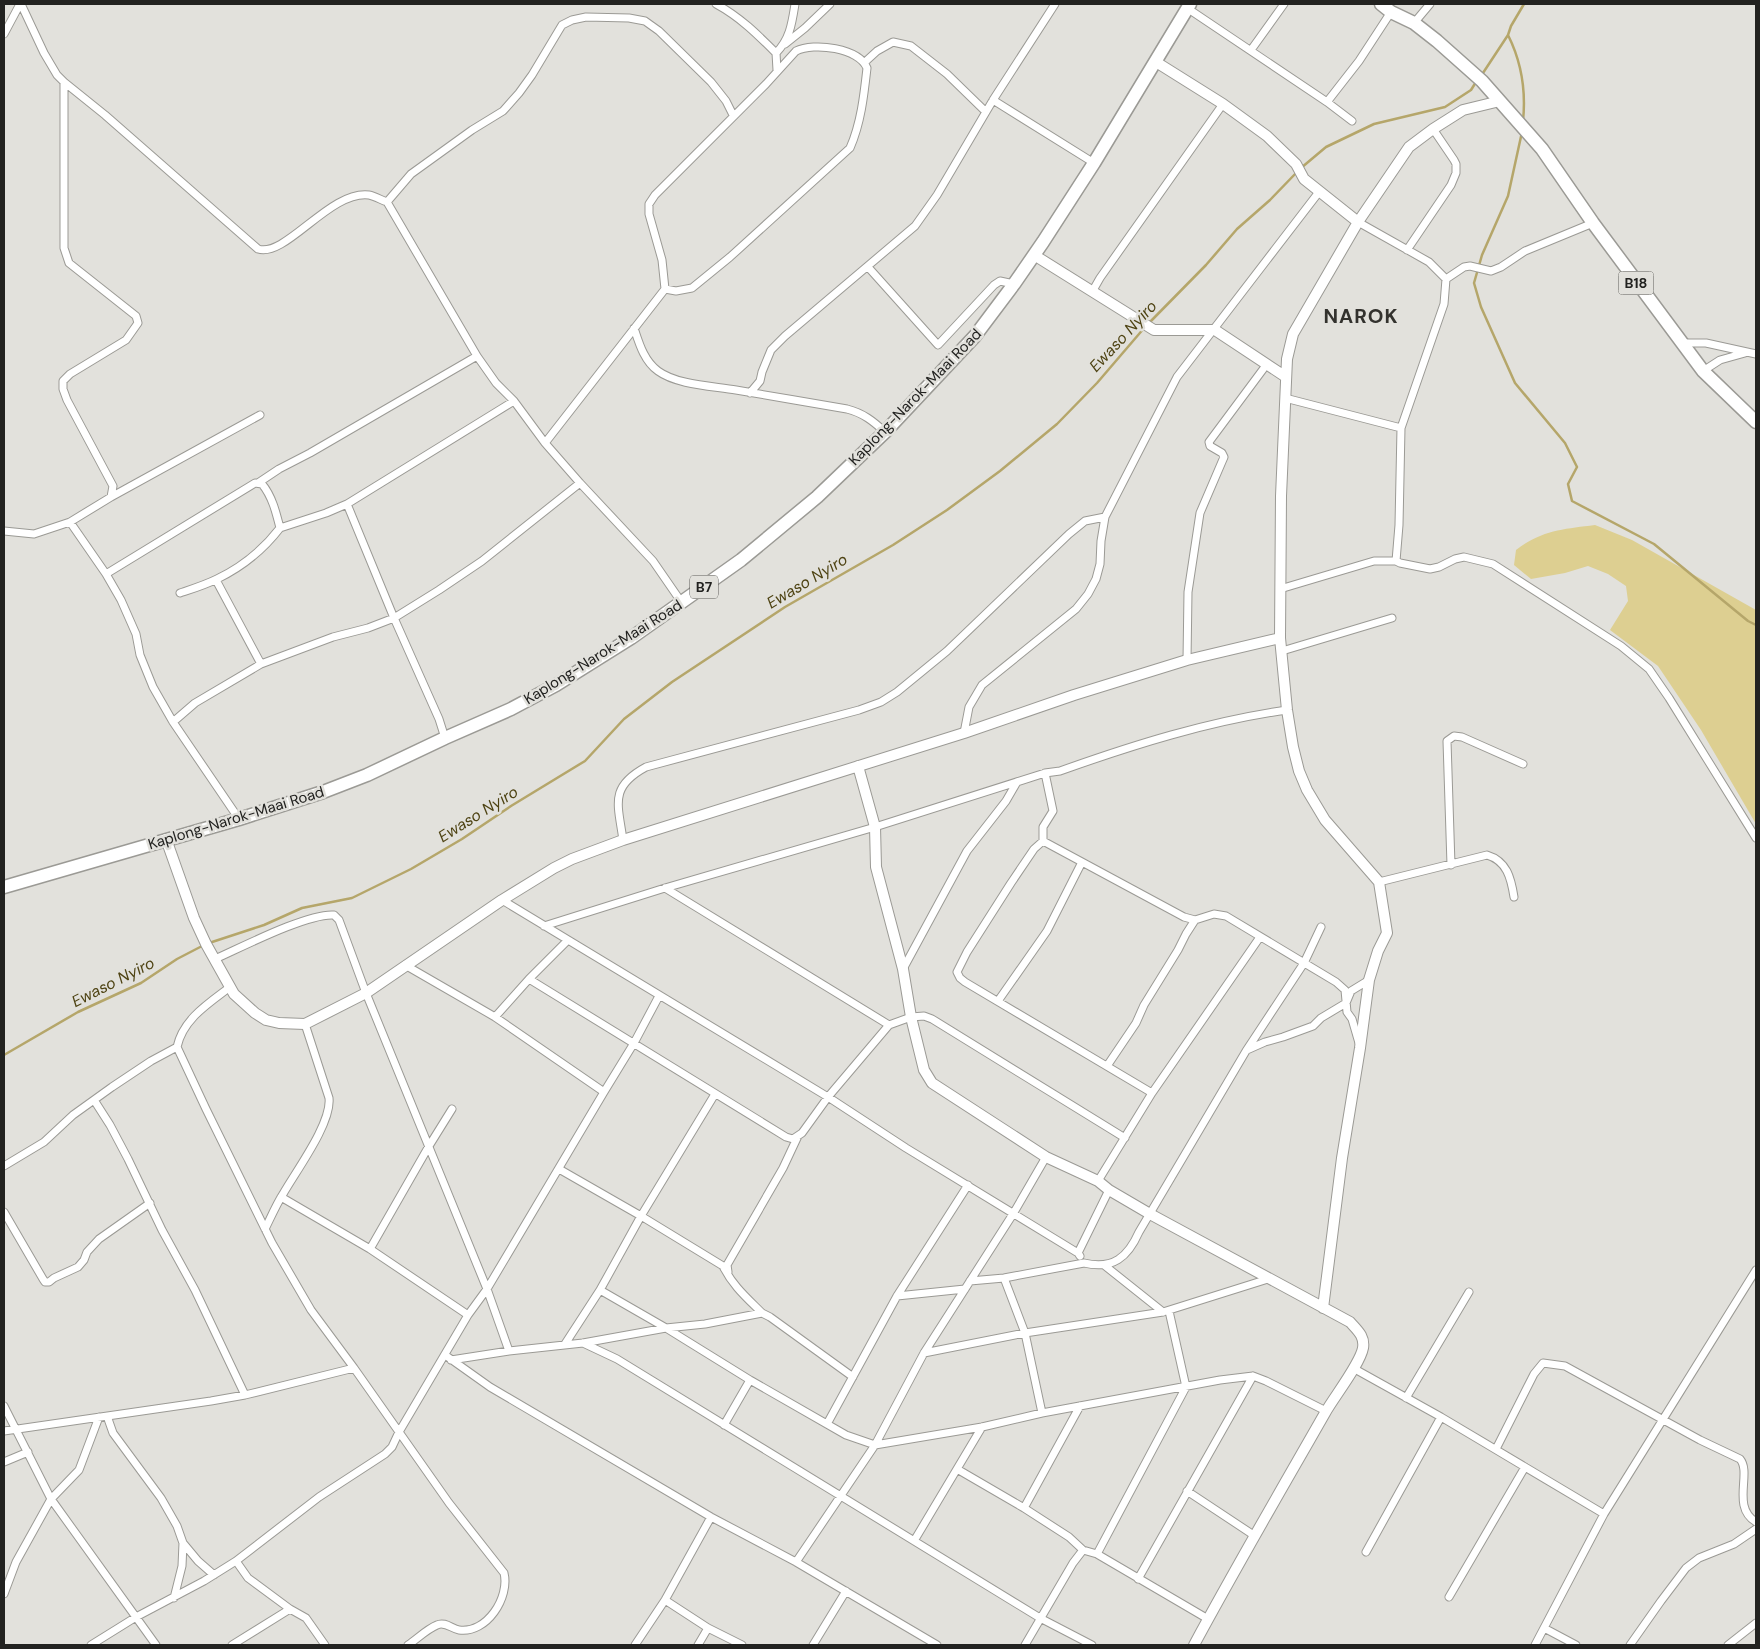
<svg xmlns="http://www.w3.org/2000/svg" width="1760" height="1649" font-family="'DM Sans',sans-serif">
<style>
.green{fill:#ddcf91}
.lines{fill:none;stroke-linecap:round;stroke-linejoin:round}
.stream{stroke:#b5a66a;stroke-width:2.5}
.street-casing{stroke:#9b9a95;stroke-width:9}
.secondary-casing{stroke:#9b9a95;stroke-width:12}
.highway-casing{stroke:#9b9a95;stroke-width:15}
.street{stroke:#fff;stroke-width:7}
.secondary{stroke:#fff;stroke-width:10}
.highway{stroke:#fff;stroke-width:12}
.labels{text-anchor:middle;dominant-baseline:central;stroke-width:5;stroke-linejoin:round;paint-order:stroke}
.shield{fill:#e2e1dc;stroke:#5c5b58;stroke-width:1}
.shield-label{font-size:14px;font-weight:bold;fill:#222220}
.street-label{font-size:15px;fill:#222220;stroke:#e2e1dc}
.water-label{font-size:16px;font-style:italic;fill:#4e4313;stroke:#e2e1dc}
.district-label{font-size:20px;font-weight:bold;letter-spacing:1px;fill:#33322e;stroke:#e2e1dc}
</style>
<rect width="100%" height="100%" fill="#e2e1dc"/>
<path class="green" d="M1595,525L1632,540L1756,610V824L1701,730L1658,666L1610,630L1628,601L1626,586L1608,574L1588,566L1565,573L1531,579L1514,565L1516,550C1542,530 1564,529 1595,525Z"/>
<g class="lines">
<path class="stream" d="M1508,35C1521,61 1526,92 1523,121
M1481,76L1508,35L1511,26L1524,4
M1522,132L1508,196L1482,255L1474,283L1481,307L1515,383L1565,443L1577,467L1568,484L1572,501L1654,544L1748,621L1756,625
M1301,168L1326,147L1374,124L1445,107L1471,90L1476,82
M1149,323L1206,265L1237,229L1270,200L1297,172
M209,943L264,925L302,908L352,898L411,869L462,839L511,806L585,761L624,719L672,682L785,607L893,545L947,510L1000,471L1057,424L1097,383L1145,327
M4,1055L78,1012L141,983L177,959L204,945"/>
<g class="street-casing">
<path id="street" d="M21,4L44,53L57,75L64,82L105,115L258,249C286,258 330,190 369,195C375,196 381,200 387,202L477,356L496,383L514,401L545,443L580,483L653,561L682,603
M716,4C740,17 757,34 776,53L777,70
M1187,8L1327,102L1359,61L1391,12
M1414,23L1430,4
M4,34L20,4
M785,44L805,28L830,4
M1251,50L1284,4
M776,53C790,39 792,23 795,4
M865,62L877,51L893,42L911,46L947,74L985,111
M993,100L1055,4
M1327,102L1352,121
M387,202L411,174L472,130L503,111L519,93L532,75L562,25L572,20L586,17L629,18L645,21L659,31L711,82L726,101L733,115
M1358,222L1429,262L1446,279L1444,304L1401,428
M1407,250L1451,185L1456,173V164L1454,160L1433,129
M868,267L938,345L994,285L1000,281L1014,284
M1446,279L1464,267L1470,266L1491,271L1501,267L1525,251L1593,223
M1092,292L1100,278L1223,104
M634,328C639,343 644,361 658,371C677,385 713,386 736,390C773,396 810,403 847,409C863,413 873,421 885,432
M1681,343H1706L1756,354
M1703,371L1720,360L1745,353
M750,393L760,381L762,372L771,350L785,336L915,226L937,195L993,100L1094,163
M545,443L665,289L676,291L692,288L730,257L850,148C861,123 864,95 867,68C859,48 814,42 796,51L766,84L655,195L649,204V214L662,260L665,289
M258,483L279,469L310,453L477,356
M111,497L260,415
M70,522L106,574L121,600L136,634L140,655L153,687L173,722L239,819
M4,531L34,534L70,522L111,497L113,486L67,400L63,389V381L70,374L126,340L138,323L136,316L69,263L64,248V82
M1396,561L1400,563L1430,569L1439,567L1455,559L1464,557L1493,564L1621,646L1649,669L1669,698L1756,838
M106,574L255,483L262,484C272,496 276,512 280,528L326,513L347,504
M216,580L261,664
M1280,589L1374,561H1396L1399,525L1401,428L1285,398
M180,593C192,589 205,585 217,579C242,567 263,550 280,528
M1282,651L1392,618
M1187,660L1188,592L1200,513L1224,457L1222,453L1210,446L1209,442L1267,364
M173,722L195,703L261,664L333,637L368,628L394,618L439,590L482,561L580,483
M964,733L969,707L982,685L1076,609L1088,594L1096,579L1100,564L1101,541L1105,517L1177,377L1319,192
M445,738L439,719L394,618L347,504L514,401
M1045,773L1060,771C1133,745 1209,721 1287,710
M623,840C618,804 609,787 646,767L859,710L881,702L897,692L947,651L1069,534L1085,521L1105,517
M1451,865L1447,741L1454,736L1462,737L1523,764
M1379,882L1487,855C1507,861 1511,878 1514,897
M665,888L889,1025
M502,900L828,1097L906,1148L1078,1253
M544,926L665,888L875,827L1045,773L1053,811L1043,827V841
M215,959C242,947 308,913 334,915L339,920L366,993L487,1289L509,1351
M405,965L495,1017L604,1092
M903,969L967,851L1006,801L1017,782
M529,979L786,1137L793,1139L802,1133L828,1097L889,1025L911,1017L924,1016L932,1019L1125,1138
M230,987C209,1003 183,1019 177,1047L206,1109L272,1243L311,1310L354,1368L449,1503L504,1573C510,1597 487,1634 459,1630C452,1629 445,1621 437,1625C427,1629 417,1639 408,1645
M998,1001L1047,931L1082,862
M495,1017L529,979L568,940
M1247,1050L1265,1042L1283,1037L1313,1026L1321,1018L1346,1003L1351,991L1369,980
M1107,1066L1136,1023L1144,1005L1178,950L1186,934L1195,920
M1152,1093L1260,937
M94,1100L110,1125L128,1159L162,1230L195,1290L245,1395
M4,1166L44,1142L73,1115L112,1087L151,1061L177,1047
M559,1169L641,1216L723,1266C732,1285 747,1298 762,1313
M1098,1181L1152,1093L965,982L960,978L957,972L967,952L1011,883L1034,849L1043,841L1184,917L1195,920L1214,914L1226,916L1336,982L1345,990L1347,1012L1352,1019L1359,1043
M281,1197L370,1249L468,1315
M4,1212L43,1279L45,1282H49L54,1278L78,1267L84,1260L87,1252L99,1239L150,1203
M265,1229C271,1217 276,1205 283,1194C296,1171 332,1123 329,1098L305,1024
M370,1249L429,1146L452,1109
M1080,1256L1078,1253L1109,1190
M1104,1265L1163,1312
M728,1272L727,1265L731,1258L783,1168L798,1136
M1004,1278L1025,1333L1042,1413
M970,1281L1004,1278L1084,1263C1113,1270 1128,1257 1139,1232L1246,1051L1304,963L1321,927
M600,1290L666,1328L750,1380L846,1435L875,1445L982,1427L1042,1413L1220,1380L1253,1376L1266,1381L1326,1411
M897,1296L965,1289
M583,1343L617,1359L1040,1618L1092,1645
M565,1344L600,1290L641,1216L715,1094
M924,1353L1025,1333L1163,1312L1268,1279
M445,1355L490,1387L711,1517L796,1562L937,1645
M451,1360L509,1351L583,1343L666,1328L705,1324L762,1313L770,1317L853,1377
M1353,1368L1441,1417L1604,1514
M1406,1398L1469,1292
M4,1406L51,1499L156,1645
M107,1416L113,1433L161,1498L177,1526L183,1543L198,1561L214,1575
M827,1424L897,1296L968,1185
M724,1425L750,1380
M4,1431L211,1401L245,1395L354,1368
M1496,1449L1534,1374L1543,1363L1565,1366L1700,1440L1740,1459C1752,1473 1731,1507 1756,1522
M4,1462L28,1452
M957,1469L1024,1508L1069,1537L1083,1550
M1187,1491L1255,1536
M1024,1508L1080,1406
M914,1541L982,1427
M1366,1552L1441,1417
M1097,1554L1208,1619
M236,1561L248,1578L290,1609
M796,1562L875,1445L924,1353L1013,1214L1046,1157
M1138,1579L1253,1376
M4,1594L16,1562L51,1499L79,1470L99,1417
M1449,1597L1525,1467
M174,1598L182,1566L183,1543
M665,1600L708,1628L742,1645
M1544,1628L1576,1645
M91,1645L136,1617L204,1581L236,1561L319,1497L385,1454L392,1447L399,1432L468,1315L487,1289L604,1092L634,1043L659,996
M232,1645L290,1609L306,1618L325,1645
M635,1645L665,1600L711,1517
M698,1645L708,1628
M813,1645L846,1591
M1025,1645L1073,1563L1083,1550L1097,1554L1186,1387L1169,1311
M1535,1645L1604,1514L1756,1270
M1630,1645L1661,1601L1686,1568L1699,1558L1734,1544L1756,1529
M1728,1645L1756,1623"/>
</g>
<g class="secondary-casing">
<path id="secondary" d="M1156,62L1223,104L1267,136L1296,164L1304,179L1358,222
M1034,255L1154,330H1215L1286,377
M858,766L875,827L876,867L903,969L911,1017L924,1070L932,1083L1046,1157L1098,1181L1109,1190L1150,1214L1350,1322C1357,1330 1365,1336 1363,1348C1360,1364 1334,1397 1325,1413C1281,1490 1236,1567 1194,1645
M166,839L194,918L206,944L234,994L255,1013L266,1020L279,1023L305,1024L366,993L502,900L554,868L572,859L623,840L964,733L1074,695L1187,660L1280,638
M1323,1308L1342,1158L1360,1048L1369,980L1378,951L1387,933L1379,882L1325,820L1307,790L1299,771L1293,747L1287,710L1280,638L1281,496L1287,359L1293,334L1358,222L1409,147L1433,129L1463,110L1500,101"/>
</g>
<g class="highway-casing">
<path id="highway" d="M1381,4L1391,12L1414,23L1437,41L1482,81L1542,149L1593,223L1703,371L1756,422
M4,887L239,819L323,792L367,775L445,738L511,709L556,685L631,638L741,560L817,497L885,432L975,336L1014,284L1043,242L1094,163L1190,4"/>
</g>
<use href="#street" class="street"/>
<use href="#secondary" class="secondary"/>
<use href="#highway" class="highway"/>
</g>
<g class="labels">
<g class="shield">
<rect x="1618.5" y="271.5" width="35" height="23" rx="4"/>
<rect x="690" y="575.5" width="28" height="23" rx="4"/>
</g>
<g class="shield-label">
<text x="1636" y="283">B18</text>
<text x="704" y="587">B7</text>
</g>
<g class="street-label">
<text transform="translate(915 397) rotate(-46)">Kaplong-Narok-Maai Road</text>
<text transform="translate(603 652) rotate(-32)">Kaplong-Narok-Maai Road</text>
<text transform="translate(236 818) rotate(-17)">Kaplong-Narok-Maai Road</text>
</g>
<g class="water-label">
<text transform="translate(1123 336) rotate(-47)">Ewaso Nyiro</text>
<text transform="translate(807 581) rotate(-31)">Ewaso Nyiro</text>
<text transform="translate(478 814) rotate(-32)">Ewaso Nyiro</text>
<text transform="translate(113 982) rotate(-27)">Ewaso Nyiro</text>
</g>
<g class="district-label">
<text x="1361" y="316">NAROK</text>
</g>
</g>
<rect width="1760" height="1649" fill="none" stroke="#222220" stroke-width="10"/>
</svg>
